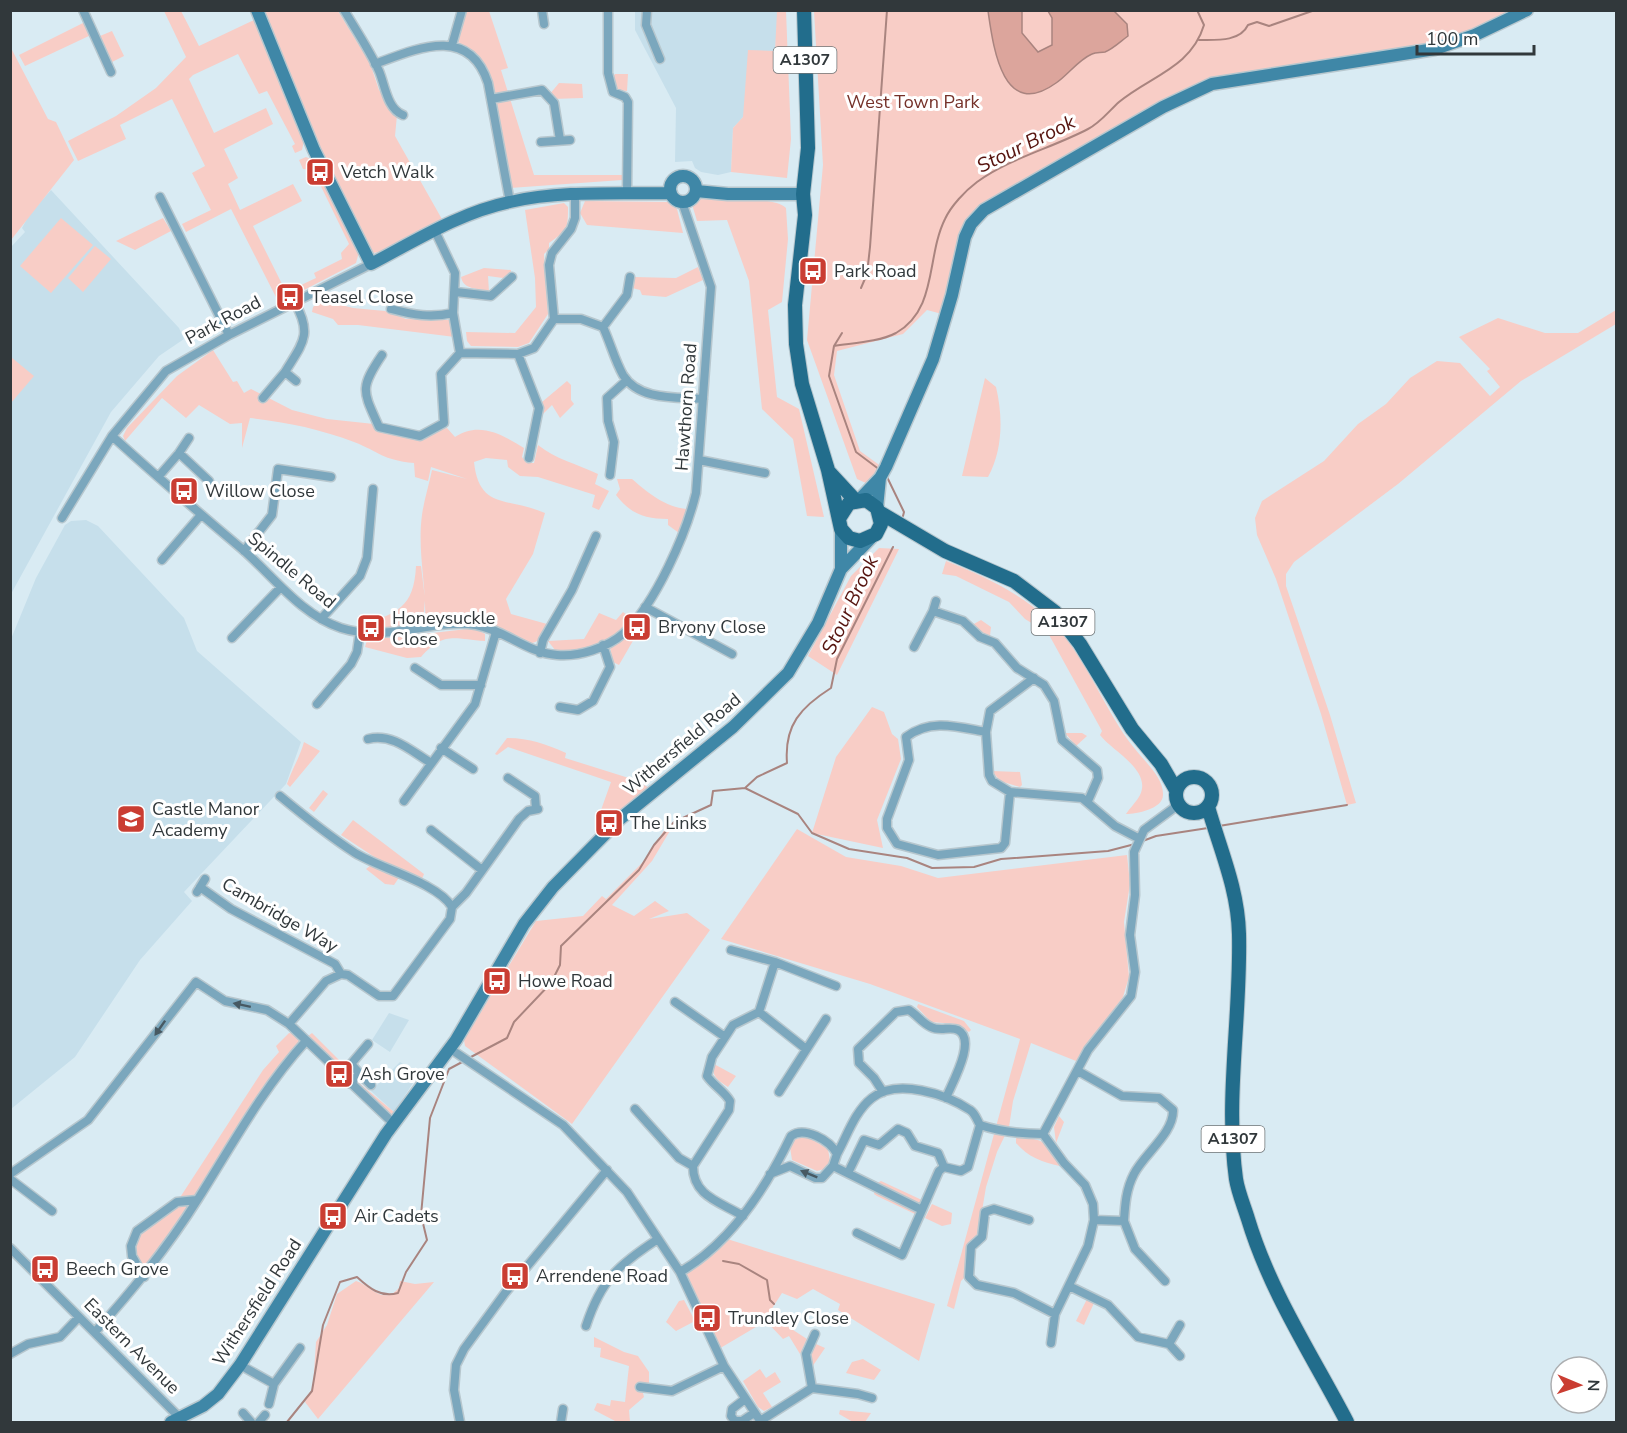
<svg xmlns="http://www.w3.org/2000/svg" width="1627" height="1433" font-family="'Nunito Sans',sans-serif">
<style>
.built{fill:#c6dfeb}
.green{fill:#f8cdc6}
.water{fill:#dca59c;stroke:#a9847f;stroke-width:1.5}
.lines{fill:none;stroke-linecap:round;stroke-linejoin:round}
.stream{stroke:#a9847f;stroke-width:2}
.street-casing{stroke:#b7c7ce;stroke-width:11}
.secondary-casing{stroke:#b7c7ce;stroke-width:15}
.primary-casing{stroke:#b7c7ce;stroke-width:16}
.street{stroke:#7ba7bd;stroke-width:8}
.secondary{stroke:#3f87a7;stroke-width:12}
.primary{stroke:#226d8c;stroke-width:14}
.oneway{fill:#475962}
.labels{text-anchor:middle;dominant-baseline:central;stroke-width:6;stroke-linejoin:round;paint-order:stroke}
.shield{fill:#fff;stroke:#6f7476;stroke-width:1.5}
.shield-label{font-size:16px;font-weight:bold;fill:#31383b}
.park-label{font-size:18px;fill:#753129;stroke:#fff}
.poi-label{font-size:18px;fill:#31383b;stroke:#fff;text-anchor:start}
.street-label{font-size:18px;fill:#31383b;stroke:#fff}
.water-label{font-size:20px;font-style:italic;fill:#56140f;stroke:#fff}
</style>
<rect width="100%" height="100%" fill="#d9ebf3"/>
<path class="built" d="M635,11H778L775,52L749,51L745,115L733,128L731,172L718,175L701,172L695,168L692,161L675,162L676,108L635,30Z
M51,190L179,328L184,339L159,356L111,412L11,594V247L25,232L22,228L29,215Z
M86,520L98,526L184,618L197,651L301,742L286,784L184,892L192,901L140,960L75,1057L11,1109V639L36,578L65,525L71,521Z
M389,1013L409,1020L390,1052L372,1040Z
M400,1062L418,1074L417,1077L394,1112L371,1091Z"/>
<path class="green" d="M164,11H181L199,46L254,20L304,141L302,150L295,153L292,146L295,144L267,91L259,94L238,54L193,75L189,79L214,133L266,108L273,124L224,149L238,178L228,184L240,210L293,184L302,201L253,226L286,292L316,278L314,273L342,259L341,253L349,244L313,170L303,169L299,160L306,157L315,161L359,252L356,263L279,303L231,209L186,232L182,224L211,210L192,173L205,166L172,99L120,125L126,139L78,161L68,141L116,116L156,88L186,57Z
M261,11H338L370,63L379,90L397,115L395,136L443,221L382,251L374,253L368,248L328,172Z
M466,11H489L508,68L501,70L534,175H623L622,180L510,188L489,71L479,56L458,42Z
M777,11H786L791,139L787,178L731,172L733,128L743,117L748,50L775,51Z
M814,11H1530L1446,46L1212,84L1156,104L979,207L969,218L942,314L927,310L903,334L837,351L834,375L860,451L882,467L868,484L857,479L807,340L823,165Z
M85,22L91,35L25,66L19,55Z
M112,31L124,56L112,62L100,36Z
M11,48L48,119L56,122L74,160L11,240Z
M615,74H628L627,91L616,90L613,77Z
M559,83L582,84L583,98L552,99L549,95Z
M693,199C713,200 774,195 786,208L788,239L782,302L768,310L777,397L799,409L824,517L807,516L793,439L762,409L749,281L727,220L697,221L691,201Z
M585,201L670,202L677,209L683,233L587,225L580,213Z
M564,203L568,207C568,230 567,230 549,243V249L544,254L548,314L529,343L518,347L471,346L467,341L466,332L515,333L536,307L535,278L525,210Z
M61,218L93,245L51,293L20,266Z
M163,218L171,231L135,250L116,241Z
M95,246L111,259L83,292L68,278Z
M698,267L703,280L666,297L642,295L640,290L632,288L634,277L676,278Z
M484,268L511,270V272L503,278L488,276L489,292C478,287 464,291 461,277Z
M322,300L353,308L385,311L406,319L450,320L455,337L358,325H338L333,319L312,312L313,307Z
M1616,310V324L1521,381L1398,484L1294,562L1286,574V586L1330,715L1356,803L1347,805L1321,714L1276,579L1257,535L1255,518L1262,501L1324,461L1358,424L1386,404L1410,378L1437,361L1460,363L1490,396L1500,387L1487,371L1490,369L1459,337L1498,318L1545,333H1578Z
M213,350L233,382L237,381L244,393L251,389L292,410L327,419L374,424L424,434L447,428L455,437C479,421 503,435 524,448L522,457L527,463H534L538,445C555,459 577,464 598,474L595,484L609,491L599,510L592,507L595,495L538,477L520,476L508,467L507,460L486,458L474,462C479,510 508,497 545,513L533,554L506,599L511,614L547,624C543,633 541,643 530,643C517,643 500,627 490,624C470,618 445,622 425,623C427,587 417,551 422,515C424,500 429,485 432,470L467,479L431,467L428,481L415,477L414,463C382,460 380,452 354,442C320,429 286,422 250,418L242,448V423L230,424L199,405L186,418L162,398L125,441L123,436L127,428L177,376Z
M11,357L34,376L11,403Z
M985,378L996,387C1003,416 1003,450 988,477L962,476Z
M567,381L571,385V400L574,404L560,418L552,405L543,414L542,402Z
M617,479H632C648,493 665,507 687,509L679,533L668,525V519C646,519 630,514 616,495L620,489Z
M879,548L899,549L837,675L808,656L851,576Z
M946,561C984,576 1018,592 1049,620C1087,655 1103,710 1135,749C1145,762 1164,778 1163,795C1163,809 1136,814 1126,814C1130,808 1137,801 1140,795C1152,770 1112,751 1100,735L1102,731L1048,633L1025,619L1009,602L956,576L942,574Z
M416,566H421L425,599L423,625L384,629L363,628L361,625C397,613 414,608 416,566Z
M623,612L632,619C611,643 587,652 555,650L548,641L584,639L599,613L616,620Z
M643,618L645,620L619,665L613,662L610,647Z
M981,620L991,627L990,636L980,633L972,625Z
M467,629L478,630L485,634V641C453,639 444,631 421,657L407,658L365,647L368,637L389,638Z
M872,707L884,712L892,734L898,739L901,759L877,820L883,848L812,833L836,757Z
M1065,733H1082L1087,736L1076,746Z
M507,738C529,738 546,744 566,753L565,758L632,779L650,788L610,818L601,810L611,782L508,747L497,755L495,754Z
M304,742L320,751L290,787L287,784C292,769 300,757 304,742Z
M992,771L1020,772L1022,785L1020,787L1000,781Z
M323,790L328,794L314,812L309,808Z
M353,820L424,874L422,879L379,860L341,835Z
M668,824L671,829L652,861L612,905L634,916L655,901L669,911L649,919L687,913L710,930L572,1124L465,1046L464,1040L536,921L583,916L602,896L606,899L646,859Z
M797,829L846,857L901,866L938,878L1127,855L1130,884L1124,922L1129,977L1123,997L1076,1061L1031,1043L1013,1101L1009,1127L997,1152L986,1187L978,1235L969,1246L965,1277L961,1281L954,1309L947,1306L1020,1039L870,984L721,939Z
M371,865L400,876L394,885L385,884L366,869Z
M918,1004L964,1021L971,1030L969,1032L955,1024L931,1022L917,1007Z
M289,1033L296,1034L302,1044L196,1196L179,1199L263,1070L279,1052L276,1046Z
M312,1033L353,1074V1077L348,1078L311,1041L308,1036Z
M714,1064L736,1076L728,1087C718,1080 711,1077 714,1064Z
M358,1082L394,1112L391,1115L357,1083Z
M1059,1116L1064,1122L1056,1143L1054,1127Z
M802,1137H808L828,1149L830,1161L825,1169L817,1171L792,1160L790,1147L794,1140Z
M1016,1138C1045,1138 1047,1142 1060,1166C1042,1162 1028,1157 1016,1143Z
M881,1181L924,1201L923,1205L877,1183Z
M875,1190L916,1210L917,1215L877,1196L874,1194Z
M187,1203V1209L146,1267H139C137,1261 134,1254 134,1248C134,1228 170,1208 187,1203Z
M932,1204L952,1213L951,1224L942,1226L925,1218Z
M724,1238L935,1304L919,1361L838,1310L840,1304L813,1289L797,1299L782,1293L771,1310L778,1314L773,1317L807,1339L800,1354L789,1336L783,1339L766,1321L717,1350L680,1272Z
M356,1281C372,1286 382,1306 399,1288L400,1281L415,1284L434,1282L318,1419L305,1402L313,1387L316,1342L327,1325L337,1294Z
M1087,1299L1094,1303L1084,1325L1076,1321Z
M684,1300L695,1321L676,1331L666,1322L679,1301Z
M594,1337L624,1352L638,1356L649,1372V1383H638V1391L643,1393L644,1397L629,1410L630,1422H617L594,1410L597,1403L610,1406L611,1400L625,1402L629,1366L600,1357L601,1348L594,1347Z
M816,1344L825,1348L812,1367L809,1355L812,1346Z
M863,1359L881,1370L874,1380L846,1373L852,1362Z
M760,1369L766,1378L775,1372L781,1382L763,1393L772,1407L764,1411L758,1407L743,1381Z
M840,1410L871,1413L865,1422H853L839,1414Z"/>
<path class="water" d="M988,11H1022V33L1038,52L1052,45V18L1048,11H1114L1127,24L1128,36C1121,41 1113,49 1105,52C1101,53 1096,52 1092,54C1078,60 1068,75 1056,83C1002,122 993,45 988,11Z"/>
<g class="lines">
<path class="stream" d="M1199,40C1216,40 1240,42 1248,25L1257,22L1269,26L1315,10
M861,288L867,274L870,247L887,10
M834,346L842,333
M880,470L856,452L829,376L834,346C853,343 879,342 896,333C938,309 926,257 945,219C951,206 965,191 977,182C1010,158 1052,148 1088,129C1100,123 1109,111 1119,102C1150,76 1191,68 1204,25L1197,10
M887,477L904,512L903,516
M745,788L798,814L812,833L849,849L907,858L932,868L974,867L1001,859L1108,851L1135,844
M1219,826L1347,805
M1140,842L1156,836L1208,828
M469,1058L507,1038L514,1022L551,983L560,965L561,946L639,870L654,845L674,822L711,805L713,791L745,788L757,777L787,763C784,725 801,707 831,688L837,659L893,547
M723,1261L739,1264L767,1280L770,1300L774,1304
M287,1422L312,1391L323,1325L340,1282L357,1277C369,1288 381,1298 398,1293L406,1272L427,1240L421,1215L430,1118L449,1069L464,1061"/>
<g class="street-casing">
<path id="street" d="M83,10L111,72
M344,10C356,30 370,51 379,71C385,85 387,109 403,115
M542,10L544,24
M608,10V73L613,92L625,97L628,102L627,194
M647,10L646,25L660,59
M452,45L462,10
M375,64C418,48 469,25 488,83L510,202
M491,99L542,90L554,103L560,140
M541,142L570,140
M575,195V218L571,229L552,253L549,265L554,319H581L603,327C610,342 615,361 623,375C639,401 677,397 703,399
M160,197L229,335
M435,231L455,273L453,313L460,353L518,354L534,348L554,319
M456,292L491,296L512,277
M295,303C313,335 302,344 285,372L296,381
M391,309C414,315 431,318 453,313
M603,327L627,295L630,277
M518,354L539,408L529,458
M382,355C359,389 363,391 379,427L420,436L444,423L441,374L460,353
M263,398L285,372
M112,436C155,475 198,512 242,549C273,576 301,615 341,628C388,643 434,618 476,625C505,630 527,653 557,655C579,657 607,648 624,633C656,603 686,534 696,493L711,287L682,202
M179,453L189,438
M699,460L765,473
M610,475L614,442L608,421L607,398L627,380
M159,476L179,453L209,481
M62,518L112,436L166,371L229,335L371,264
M244,551L272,515L278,469L331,477
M162,560L200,516
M936,601L933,611L963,621L980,637L995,643L1017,668L1044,685L1054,701L1062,740L1097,770L1098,778L1088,801
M645,607L732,654
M321,619L360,576L367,558L373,489
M232,638L281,587
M914,647L933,611
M540,653L543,640L572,590L596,536
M415,668L441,685H481
M1034,678L990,711L986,732L989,775L992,781L1010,792L1082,798L1115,826L1138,838
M317,704L351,664L357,652L360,631
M560,707L578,710L593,701L610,667L603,645
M986,732C958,727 931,718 906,737L909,760L887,819V828L897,844L938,855L1001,848L1005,843L1010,792
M368,739C393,733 411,751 431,763
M441,748L473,769
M508,778L535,796L536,809
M280,796C304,816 329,836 355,853C379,868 438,883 452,907L450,919L393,996H379L348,975L341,974L326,981L289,1024
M404,801L475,704L496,632
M431,830L482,870
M200,887L231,909L335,964L341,974
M197,892L205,879
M452,907L466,893L519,819L528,811L538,809
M731,950L775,962L836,986
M675,1002L725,1037
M759,1012L806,1049
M449,1048L563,1125L627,1192L680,1272L724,1366L761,1422
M1078,1071L1122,1096L1159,1098L1173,1110C1174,1133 1144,1154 1134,1174C1126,1189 1125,1205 1124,1221L1094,1220
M359,1073L371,1085
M351,1084L359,1073L351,1064L368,1044
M779,1092L826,1019
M883,1092L874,1078L859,1063L858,1049L896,1012L909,1010C917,1015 922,1023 931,1027C940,1032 950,1026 958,1030C977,1040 952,1083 946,1098
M635,1109L679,1158L693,1166
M837,1154C847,1136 855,1111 872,1098C897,1078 946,1094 970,1110C975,1113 977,1120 980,1125C1001,1132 1021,1134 1043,1134
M833,1166L922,1210L939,1171L944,1167L961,1171L968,1167L980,1125
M848,1173L864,1140L879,1145L898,1129L907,1133L915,1146L938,1153L944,1167
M10,1174L88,1120L196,982L225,1001L267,1010L289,1024L393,1123
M10,1179L52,1211
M743,1216C721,1202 693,1197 693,1166L729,1110L730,1101C724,1091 714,1086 707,1076L712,1057L733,1025L759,1012L775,962
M1029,1220L994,1209L985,1212L982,1237L971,1247L969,1277L977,1285L1014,1293L1055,1314
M1124,1221L1135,1249L1165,1281
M857,1233L902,1255L922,1210
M10,1248L179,1417
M680,1272C731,1243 766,1188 791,1136C804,1126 830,1140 837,1154L833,1166L822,1178H815L790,1166L770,1174
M144,1277L132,1256L131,1246L137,1231L177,1202L197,1200
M1069,1286L1108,1305L1138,1337L1169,1344L1180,1325
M586,1326C601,1280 618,1265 658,1239
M95,1332C133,1290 168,1247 198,1199C232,1145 263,1088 306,1041
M1051,1343L1055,1314L1088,1246L1094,1220L1093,1204L1085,1185L1064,1163L1043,1134L1088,1050L1131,996L1135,972L1130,935L1135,895L1134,852L1144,830L1178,805
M1169,1344L1180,1356
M10,1354L28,1344L60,1337L79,1317
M240,1365L274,1384L300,1348
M640,1387L672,1391L724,1366
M812,1388L858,1394L872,1398
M745,1399L732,1409L731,1416L735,1421H742L754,1413
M269,1404L274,1384
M243,1413L251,1422
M760,1421L812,1388L806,1354L815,1334
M259,1422L265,1415
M460,1422L454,1390L456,1365L464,1349L505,1293L607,1170
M561,1422L563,1409"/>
</g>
<g class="secondary-casing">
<path id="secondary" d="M257,10L314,150L371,264C415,241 461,212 510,202C562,190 618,194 671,193
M670 189a13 13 0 1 1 26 0a13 13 0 1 1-26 0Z
M696,191L728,194H803
M859,500L880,478L886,467L933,359L952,295L965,237L971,224L984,210L1163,107L1212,84L1435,49L1475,35L1527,10
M877,508L880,478
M841,569L871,538
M171,1422L203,1406L218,1394L240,1365L386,1134L456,1040L524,924L553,887L620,819L733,727L788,673L818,623L841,569V529"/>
</g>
<g class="primary-casing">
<path id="primary" d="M804,10L808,148L803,194L805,215L795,305L796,344L802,384L828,470L841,529L849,538L860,541L876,534L881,524L877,508L866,500L849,503L840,517
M830,473L855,500
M879,512L945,551L1014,581L1055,612L1080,644L1132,729L1161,764L1176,790
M1176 795a18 18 0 1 1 36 0a18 18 0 1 1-36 0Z
M1208,807C1220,849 1238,889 1239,934C1241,1016 1225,1098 1236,1179C1238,1192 1244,1206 1248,1219C1270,1292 1312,1355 1347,1422"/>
</g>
<use href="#street" class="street"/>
<use href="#secondary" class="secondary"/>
<use href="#primary" class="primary"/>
</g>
<defs><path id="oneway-solid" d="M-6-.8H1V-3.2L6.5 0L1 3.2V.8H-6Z" transform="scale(1.5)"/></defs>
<g class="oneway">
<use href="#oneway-solid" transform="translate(242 1005) rotate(-168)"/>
<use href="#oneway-solid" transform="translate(160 1028) rotate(125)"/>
<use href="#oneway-solid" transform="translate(809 1174) rotate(-158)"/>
</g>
<defs>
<g id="bus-square" transform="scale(1.5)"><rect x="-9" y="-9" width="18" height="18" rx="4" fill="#ca3d32" stroke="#fff"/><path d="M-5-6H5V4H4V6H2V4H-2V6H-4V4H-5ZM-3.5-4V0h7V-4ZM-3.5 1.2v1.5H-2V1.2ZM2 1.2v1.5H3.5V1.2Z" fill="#fff"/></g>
<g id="school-square" transform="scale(1.5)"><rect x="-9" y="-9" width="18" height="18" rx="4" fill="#ca3d32" stroke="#fff"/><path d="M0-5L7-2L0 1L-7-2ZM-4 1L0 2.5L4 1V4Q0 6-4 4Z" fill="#fff"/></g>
</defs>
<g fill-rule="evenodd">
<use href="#bus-square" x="320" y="172"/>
<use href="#bus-square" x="813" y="271"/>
<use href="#bus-square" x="290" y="297"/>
<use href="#bus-square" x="184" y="491"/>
<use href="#bus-square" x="637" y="627"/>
<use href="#bus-square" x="371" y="628"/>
<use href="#school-square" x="131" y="819"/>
<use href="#bus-square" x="609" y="823"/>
<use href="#bus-square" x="497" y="981"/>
<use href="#bus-square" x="339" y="1074"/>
<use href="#bus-square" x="333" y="1216"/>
<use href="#bus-square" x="45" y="1269"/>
<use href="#bus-square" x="515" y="1276"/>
<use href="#bus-square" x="707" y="1318"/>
</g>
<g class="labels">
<g class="shield">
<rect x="773.5" y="47" width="63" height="26" rx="4.5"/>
<rect x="1031.5" y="609" width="63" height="26" rx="4.5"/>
<rect x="1201.5" y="1126" width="63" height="26" rx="4.5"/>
</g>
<g class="shield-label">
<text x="805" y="60">A1307</text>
<text x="1063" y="622">A1307</text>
<text x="1233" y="1139">A1307</text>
</g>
<g class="park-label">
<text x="913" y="102">West Town Park</text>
</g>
<g class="poi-label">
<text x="341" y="172">Vetch Walk</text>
<text x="834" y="271">Park Road</text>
<text x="311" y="297">Teasel Close</text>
<text x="205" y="491">Willow Close</text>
<text x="392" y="618">Honeysuckle<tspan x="392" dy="21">Close</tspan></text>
<text x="658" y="627">Bryony Close</text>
<text x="152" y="809">Castle Manor<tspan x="152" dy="21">Academy</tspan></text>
<text x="630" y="823">The Links</text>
<text x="518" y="981">Howe Road</text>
<text x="360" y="1074">Ash Grove</text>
<text x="354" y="1216">Air Cadets</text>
<text x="66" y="1269">Beech Grove</text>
<text x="536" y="1276">Arrendene Road</text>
<text x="728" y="1318">Trundley Close</text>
</g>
<g class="street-label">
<text transform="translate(223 320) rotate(-28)">Park Road</text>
<text transform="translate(686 407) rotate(-86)">Hawthorn Road</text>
<text transform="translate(292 570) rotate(40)">Spindle Road</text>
<text transform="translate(682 744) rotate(-40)">Withersfield Road</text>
<text transform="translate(280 915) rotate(30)">Cambridge Way</text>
<text transform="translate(257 1302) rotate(-57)">Withersfield Road</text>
<text transform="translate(132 1346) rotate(45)">Eastern Avenue</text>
</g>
<g class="water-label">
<text transform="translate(1026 144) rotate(-26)">Stour Brook</text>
<text transform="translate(850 605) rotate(-65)">Stour Brook</text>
</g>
</g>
<rect width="1627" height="1433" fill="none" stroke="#31383b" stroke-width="24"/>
<g transform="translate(1579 1385) rotate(92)"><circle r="28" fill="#ffffff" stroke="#adafb1" stroke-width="1.5"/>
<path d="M0-4.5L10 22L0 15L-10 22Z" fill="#ca3d32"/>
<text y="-9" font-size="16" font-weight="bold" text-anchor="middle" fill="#31383b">N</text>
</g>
<path d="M1417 45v9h117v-9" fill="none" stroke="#31383b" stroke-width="3"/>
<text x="1426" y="45" font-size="18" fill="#31383b" stroke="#ffffff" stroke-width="4.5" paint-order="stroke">100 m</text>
</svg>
